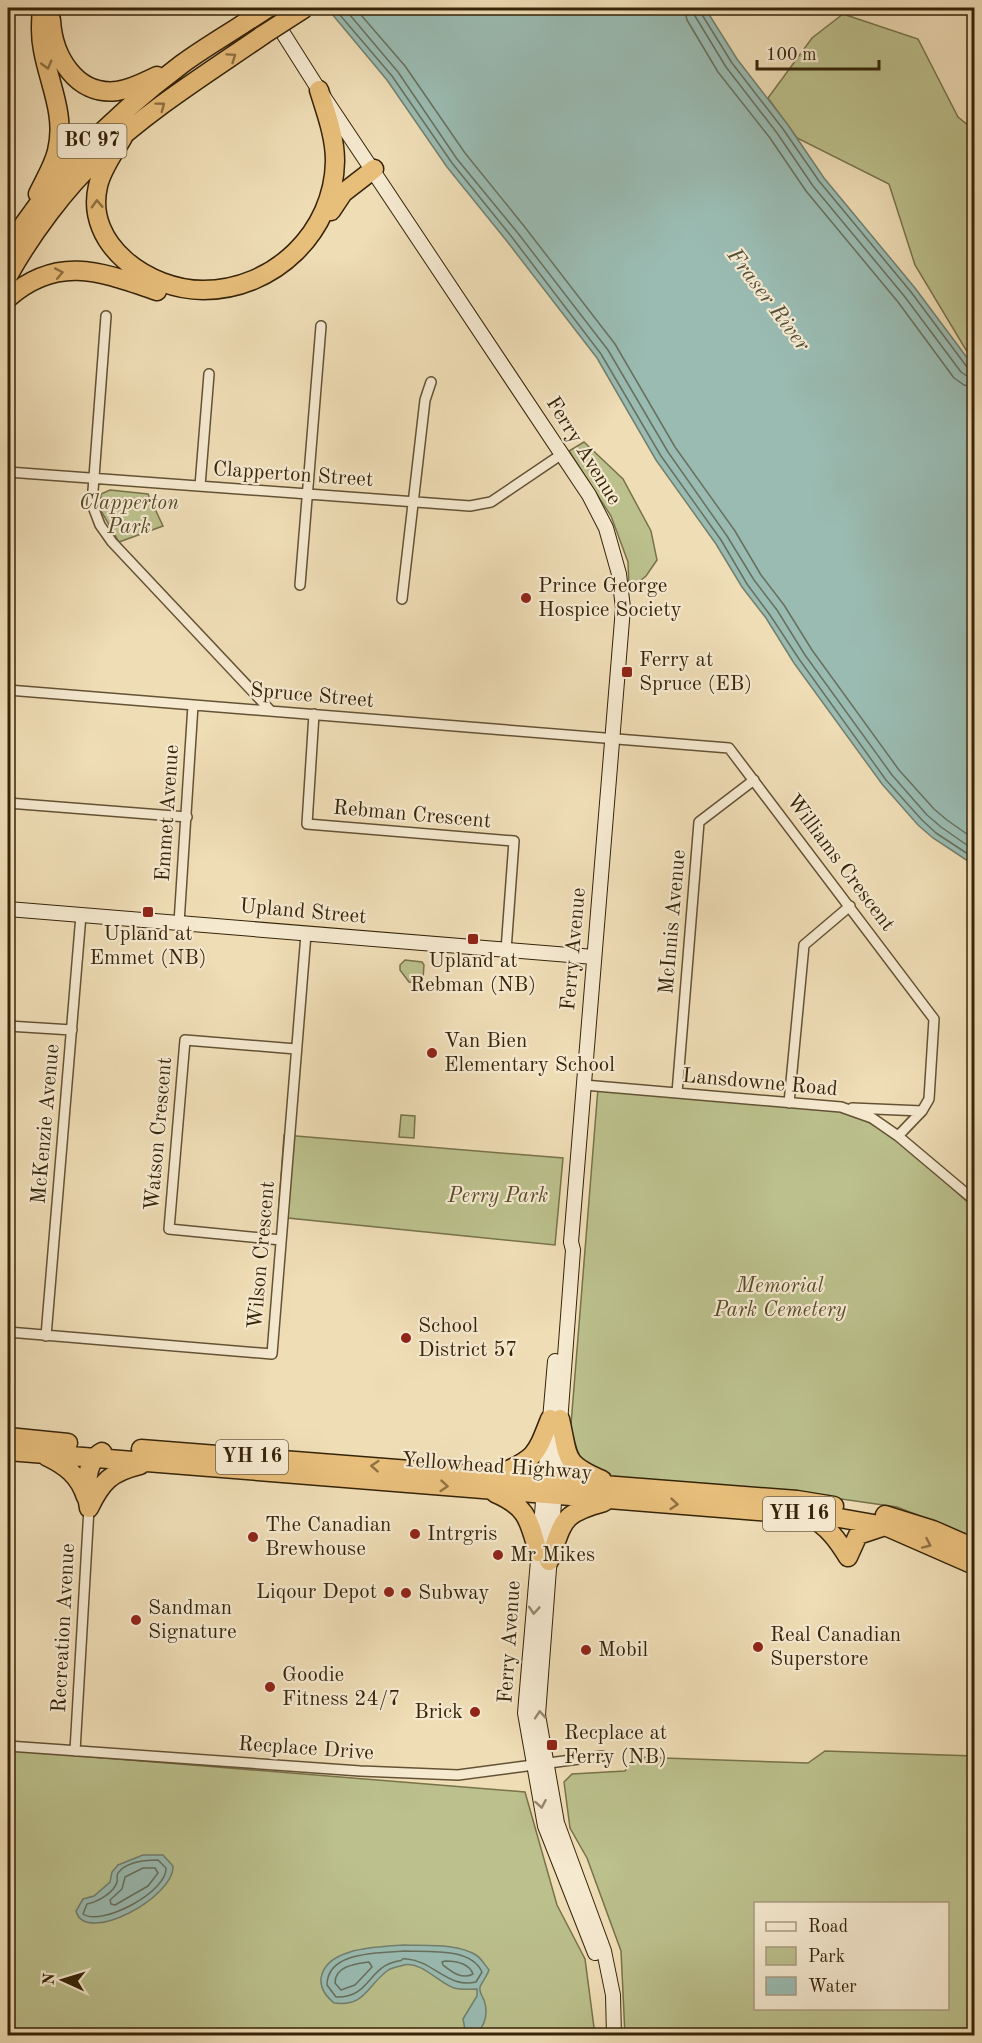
<svg xmlns="http://www.w3.org/2000/svg" width="982" height="2043" font-family="'Old Standard TT',serif">
<style>
.green{fill:#bbc08c;stroke:#78724a;stroke-width:1.5;fill-rule:evenodd}
.water{fill:#9abbb2;stroke:#727f6e;stroke-width:1.5}
.lines{fill:none;stroke-linecap:round;stroke-linejoin:round}
.shore{stroke:#68705d;stroke-width:1.5}
.street-casing{stroke:#645234;stroke-width:12}
.secondary-casing{stroke:#362408;stroke-width:16}
.highway-casing{stroke:#362408;stroke-width:21}
.street{stroke:#f5e9d0;stroke-width:9}
.secondary{stroke:#f5e9d0;stroke-width:14}
.highway{stroke:#e8be7b;stroke-width:18}
.highway-bridge-casing{stroke:#362408;stroke-width:21;stroke-linecap:butt}
.highway-bridge{stroke:#e8be7b;stroke-width:18}
.oneway{stroke:#8f7142}
.oneway2{stroke:#96866c}
.poi-dot{fill:#8f2418;stroke:#f5e9d0;stroke-width:2}
.labels{text-anchor:middle;dominant-baseline:central;stroke-width:4.5;stroke-linejoin:round;paint-order:stroke}
.shield{fill:#f5e9d0;stroke:#6f5f44;stroke-width:1.5}
.shield-label{font-size:20px;font-weight:bold;fill:#362408}
.street-label{font-size:21px;fill:#362408;stroke:#f5e9d0}
.park-label{font-size:21px;font-style:italic;fill:#574b29;stroke:#f5e9d0}
.poi-label{font-size:21px;fill:#362408;stroke:#f5e9d0;text-anchor:start}
.water-label{font-size:22px;font-style:italic;fill:#54513b;stroke:#f5e9d0}
</style>
<rect width="100%" height="100%" fill="#efddb6"/>
<filter id="stains"><feTurbulence type="fractalNoise" baseFrequency=".00333" numOctaves="4"/><feColorMatrix values="0 0 0 0 .2 0 0 0 0 .09 0 0 0 0 .02 0 0 0 .5 -.17"/></filter>
<radialGradient id="worn" r=".72"><stop offset=".6" stop-color="#630" stop-opacity="0"/><stop offset="1" stop-color="#630" stop-opacity=".3"/></radialGradient>
<path class="green" d="M843,14L918,39L958,117L974,130V358L969,355L915,265L889,184L797,138L768,98L812,38Z
M584,442L623,479L651,531L657,560L646,576L629,590L628,562L611,516L569,451Z
M110,490L148,494L163,526L119,542L100,509L101,494Z
M405,960L422,962L424,965L423,979L419,983L409,982L400,970V965Z
M598,1088L839,1105L901,1141L974,1208V1537L897,1507L786,1491L616,1479L589,1469L579,1457L570,1437Z
M401,1115L415,1116L414,1138L399,1137Z
M284,1135L563,1158L555,1245L278,1217Z
M8,1750L525,1792L557,1905L585,1959L595,2035H8Z
M825,1751L974,1756V2035H625L621,1951L587,1858L570,1828L564,1782L572,1774L625,1771L635,1757L808,1763ZM756,1904H948V2008H756Z"/>
<path class="water" d="M327,8H705L737,59L788,125L824,178L915,288L974,367V865L933,838L918,825L882,784L794,663L766,618L742,587L716,544L656,460L597,358L506,240L447,167L387,80Z
M143,1855H163L173,1866C175,1897 85,1946 76,1911L83,1899L94,1896L110,1882L112,1872L118,1865Z
M404,1945C426,1946 457,1943 476,1955C481,1958 485,1965 489,1970C487,1976 482,1982 480,1987C479,1992 482,1996 484,2000C489,2014 485,2025 476,2035H466L463,2019L477,1996V1989C469,1989 462,1990 454,1988C439,1983 421,1961 404,1965C398,1967 392,1967 387,1971C367,1986 365,2007 334,2003C326,1996 320,1989 321,1978C326,1947 379,1947 404,1945Z"/>
<g class="lines">
<path class="shore" d="M334,8L392,76L452,163L511,236L601,354L661,456L721,540L747,584L770,615L799,659L886,780L922,820L936,833L974,858
M344,8L398,72L457,159L517,232L608,350L668,452L727,536L754,580L777,610L805,655L892,775L927,815L941,827L974,850
M355,8L405,66L465,153L524,226L615,344L675,447L735,531L761,575L784,605L812,650L899,770L934,809L947,820L974,839
M684,8L687,20L718,72L770,138L806,191L898,302L954,378L964,385L974,387
M693,8L695,16L726,67L777,133L813,186L905,297L961,372L967,376L974,378
M701,8V13L732,63L783,129L819,181L911,292L967,367L974,370
M158,1860L166,1868C168,1891 102,1927 83,1914L87,1904C97,1902 114,1893 117,1882C118,1879 116,1877 118,1873C126,1862 146,1860 158,1860Z
M143,1868H155L158,1873L148,1886L115,1905L111,1904L110,1900L122,1889L125,1877Z
M404,1951C427,1952 471,1947 482,1972L476,1982C449,1989 433,1961 407,1959C398,1958 406,1960 398,1961C367,1967 371,1998 336,1997L327,1985C327,1951 379,1953 404,1951Z
M445,1961C456,1961 469,1963 473,1974C462,1980 452,1972 443,1965L442,1962Z
M369,1962L372,1967L355,1985L341,1990L335,1983C335,1966 355,1964 369,1962Z"/>
<g class="street-casing">
<path id="street" d="M8,125H9
M106,316L92,504L100,525L112,542L270,710
M8,472L470,506L491,502L562,454
M200,486L209,374
M300,585L321,326
M402,599L425,400L431,382
M8,690L729,748L934,1019L929,1099L922,1111L898,1136
M314,714L307,824L514,841L506,950
M8,803L187,817
M179,923L193,705
M8,1026L72,1030
M584,1085L841,1107L872,1118L898,1136L974,1200
M677,1093L699,822L754,780
M789,1103L804,945L850,906
M852,1108L922,1111
M281,1240L169,1229L185,1040L296,1049
M8,1332L272,1354L306,934
M46,1336L81,915
M8,1746L360,1771L458,1775L602,1756
M75,1751L89,1508"/>
</g>
<g class="secondary-casing">
<path id="secondary" d="M267,8L319,90L589,495L606,528L619,574L623,608L571,1242L573,1250L538,1715L557,1823L604,1951L613,1995L614,2036
M8,909L594,957
M555,1361L525,1713L545,1826L595,1953"/>
</g>
<g class="highway-casing">
<path id="highway" d="M51,20C53,56 76,96 117,91C132,89 144,82 157,76
M123,137C114,153 102,168 98,186C84,245 149,290 203,290C274,290 334,232 335,161C335,136 326,113 319,90
M38,194C44,181 54,165 57,151C66,115 49,84 43,50C40,35 41,22 42,8
M331,211L343,193L374,169
M8,249C52,176 114,115 182,64C201,50 223,37 243,24
M8,276C30,236 66,187 100,156C148,110 208,73 263,35
M8,298C58,254 102,272 157,291
M560,1419C569,1459 563,1463 602,1480
M8,1437L68,1443
M141,1449L797,1500L834,1506
M8,1451L808,1515L817,1514L885,1526L974,1565
M46,1456C65,1465 79,1475 86,1497
M500,1474C536,1458 536,1455 550,1419
M495,1493C528,1507 529,1521 538,1552
M89,1508C85,1491 85,1461 102,1452
M89,1508C102,1481 111,1472 140,1465
M885,1515L933,1530L974,1548
M809,1516C828,1527 837,1539 848,1557
M848,1557L858,1535L882,1527
M549,1561C564,1521 560,1514 604,1502"/>
</g>
<use href="#street" class="street"/>
<use href="#secondary" class="secondary"/>
<use href="#highway" class="highway"/>
<g class="highway-bridge-casing">
<path id="highway-bridge" d="M243,24L268,8
M263,35L305,8"/>
</g>
<use href="#highway-bridge" class="highway-bridge"/>
</g>
<defs><path id="oneway-chevron" d="M-2-3.5L2.5 0L-2 3.5" fill="none" stroke-width="1.6" stroke-linecap="round" stroke-linejoin="round" transform="scale(1.5)"/></defs>
<g class="oneway">
<use href="#oneway-chevron" transform="translate(232 57) rotate(-34)"/>
<use href="#oneway-chevron" transform="translate(47 65) rotate(74)"/>
<use href="#oneway-chevron" transform="translate(161 106) rotate(-37)"/>
<use href="#oneway-chevron" transform="translate(97 204) rotate(-92)"/>
<use href="#oneway-chevron" transform="translate(59 273) rotate(-11)"/>
<use href="#oneway-chevron" transform="translate(375 1466) rotate(-176)"/>
<use href="#oneway-chevron" transform="translate(444 1486) rotate(5)"/>
<use href="#oneway-chevron" transform="translate(674 1504) rotate(5)"/>
<use href="#oneway-chevron" transform="translate(927 1544) rotate(24)"/>
</g>
<g class="oneway2">
<use href="#oneway-chevron" transform="translate(534 1610) rotate(94)"/>
<use href="#oneway-chevron" transform="translate(540 1715) rotate(-94)"/>
<use href="#oneway-chevron" transform="translate(541 1804) rotate(80)"/>
</g>
<g class="poi-dot">
<circle cx="526" cy="598" r="6"/>
<rect x="621" y="666" width="12" height="12" rx="3"/>
<rect x="142" y="906" width="12" height="12" rx="3"/>
<rect x="467" y="933" width="12" height="12" rx="3"/>
<circle cx="432" cy="1053" r="6"/>
<circle cx="406" cy="1338" r="6"/>
<circle cx="415" cy="1534" r="6"/>
<circle cx="253" cy="1537" r="6"/>
<circle cx="498" cy="1555" r="6"/>
<circle cx="389" cy="1592" r="6"/>
<circle cx="406" cy="1593" r="6"/>
<circle cx="136" cy="1620" r="6"/>
<circle cx="758" cy="1647" r="6"/>
<circle cx="586" cy="1650" r="6"/>
<circle cx="270" cy="1687" r="6"/>
<circle cx="475" cy="1712" r="6"/>
<rect x="546" y="1739" width="12" height="12" rx="3"/>
</g>
<g class="labels">
<g class="shield">
<rect x="57.5" y="124" width="69" height="34" rx="4.5"/>
<rect x="216" y="1440" width="72" height="34" rx="4.5"/>
<rect x="763" y="1497" width="72" height="34" rx="4.5"/>
</g>
<g class="shield-label">
<text x="92" y="141">BC 97</text>
<text x="252" y="1457">YH 16</text>
<text x="799" y="1514">YH 16</text>
</g>
<g class="street-label">
<text transform="translate(583 451) rotate(58)">Ferry Avenue</text>
<text transform="translate(293 475) rotate(4)">Clapperton Street</text>
<text transform="translate(312 696) rotate(5)">Spruce Street</text>
<text transform="translate(168 813) rotate(-86)">Emmet Avenue</text>
<text transform="translate(412 815) rotate(5)">Rebman Crescent</text>
<text transform="translate(840 863) rotate(53)">Williams Crescent</text>
<text transform="translate(303 912) rotate(5)">Upland Street</text>
<text transform="translate(673 922) rotate(-85)">McInnis Avenue</text>
<text transform="translate(574 949) rotate(-85)">Ferry Avenue</text>
<text transform="translate(760 1083) rotate(5)">Lansdowne Road</text>
<text transform="translate(46 1124) rotate(-85)">McKenzie Avenue</text>
<text transform="translate(159 1134) rotate(-85)">Watson Crescent</text>
<text transform="translate(262 1255) rotate(-85)">Wilson Crescent</text>
<text transform="translate(497 1467) rotate(4)">Yellowhead Highway</text>
<text transform="translate(64 1628) rotate(-87)">Recreation Avenue</text>
<text transform="translate(510 1642) rotate(-86)">Ferry Avenue</text>
<text transform="translate(306 1749) rotate(4)">Recplace Drive</text>
</g>
<g class="park-label">
<text x="129" y="503">Clapperton<tspan x="129" dy="24">Park</tspan></text>
<text x="498" y="1196">Perry Park</text>
<text x="780" y="1286">Memorial<tspan x="780" dy="24">Park Cemetery</tspan></text>
</g>
<g class="poi-label">
<text x="538" y="586">Prince George<tspan x="538" dy="24">Hospice Society</tspan></text>
<text x="639" y="660">Ferry at<tspan x="639" dy="24">Spruce (EB)</tspan></text>
<text x="148" y="934" text-anchor="middle">Upland at<tspan x="148" dy="24">Emmet (NB)</tspan></text>
<text x="473" y="961" text-anchor="middle">Upland at<tspan x="473" dy="24">Rebman (NB)</tspan></text>
<text x="444" y="1041">Van Bien<tspan x="444" dy="24">Elementary School</tspan></text>
<text x="418" y="1326">School<tspan x="418" dy="24">District 57</tspan></text>
<text x="265" y="1525">The Canadian<tspan x="265" dy="24">Brewhouse</tspan></text>
<text x="427" y="1534">Intrgris</text>
<text x="510" y="1555">Mr Mikes</text>
<text x="377" y="1592" text-anchor="end">Liqour Depot</text>
<text x="418" y="1593">Subway</text>
<text x="148" y="1608">Sandman<tspan x="148" dy="24">Signature</tspan></text>
<text x="770" y="1635">Real Canadian<tspan x="770" dy="24">Superstore</tspan></text>
<text x="598" y="1650">Mobil</text>
<text x="282" y="1675">Goodie<tspan x="282" dy="24">Fitness 24/7</tspan></text>
<text x="463" y="1712" text-anchor="end">Brick</text>
<text x="564" y="1733">Recplace at<tspan x="564" dy="24">Ferry (NB)</tspan></text>
</g>
<g class="water-label">
<text transform="translate(768 300) rotate(53)">Fraser River</text>
</g>
</g>
<rect width="982" height="2043" fill="none" stroke="#efddb6" stroke-width="30"/>
<rect x="9" y="9" width="964" height="2025" fill="none" stroke="#362408" stroke-width="3"/>
<rect x="15" y="15" width="952" height="2013" fill="none" stroke="#362408" stroke-width="1.5"/>
<rect x="754" y="1902" width="195" height="108" fill="#f5e9d0" stroke="#a99a80" stroke-width="1.5"/>
<rect x="766" y="1922" width="30" height="9" fill="#f5e9d0" stroke="#a99a80" stroke-width="1.5"/>
<text x="808" y="1932" font-size="18" fill="#362408">Road</text>
<rect x="766" y="1947" width="30" height="18" fill="#bbc08c" stroke="#a99a80" stroke-width="1.5"/>
<text x="808" y="1962" font-size="18" fill="#362408">Park</text>
<rect x="766" y="1977" width="30" height="18" fill="#9abbb2" stroke="#a99a80" stroke-width="1.5"/>
<text x="808" y="1992" font-size="18" fill="#362408">Water</text>
<g transform="translate(63 1980) rotate(274)" stroke="#f5e9d0" stroke-width="4.5" paint-order="stroke">
<path d="M0-4.5L10 22L0 15L-10 22Z" fill="#362408"/>
<text y="-9" font-size="16" font-weight="bold" text-anchor="middle" fill="#362408">N</text>
</g>
<path d="M757 60v9h122v-9" fill="none" stroke="#362408" stroke-width="3"/>
<text x="766" y="60" font-size="18" fill="#362408" stroke="#f5e9d0" stroke-width="4.5" paint-order="stroke">100 m</text>
<rect width="100%" height="100%" filter="url(#stains)"/>
<rect width="100%" height="100%" fill="url(#worn)"/>
</svg>
